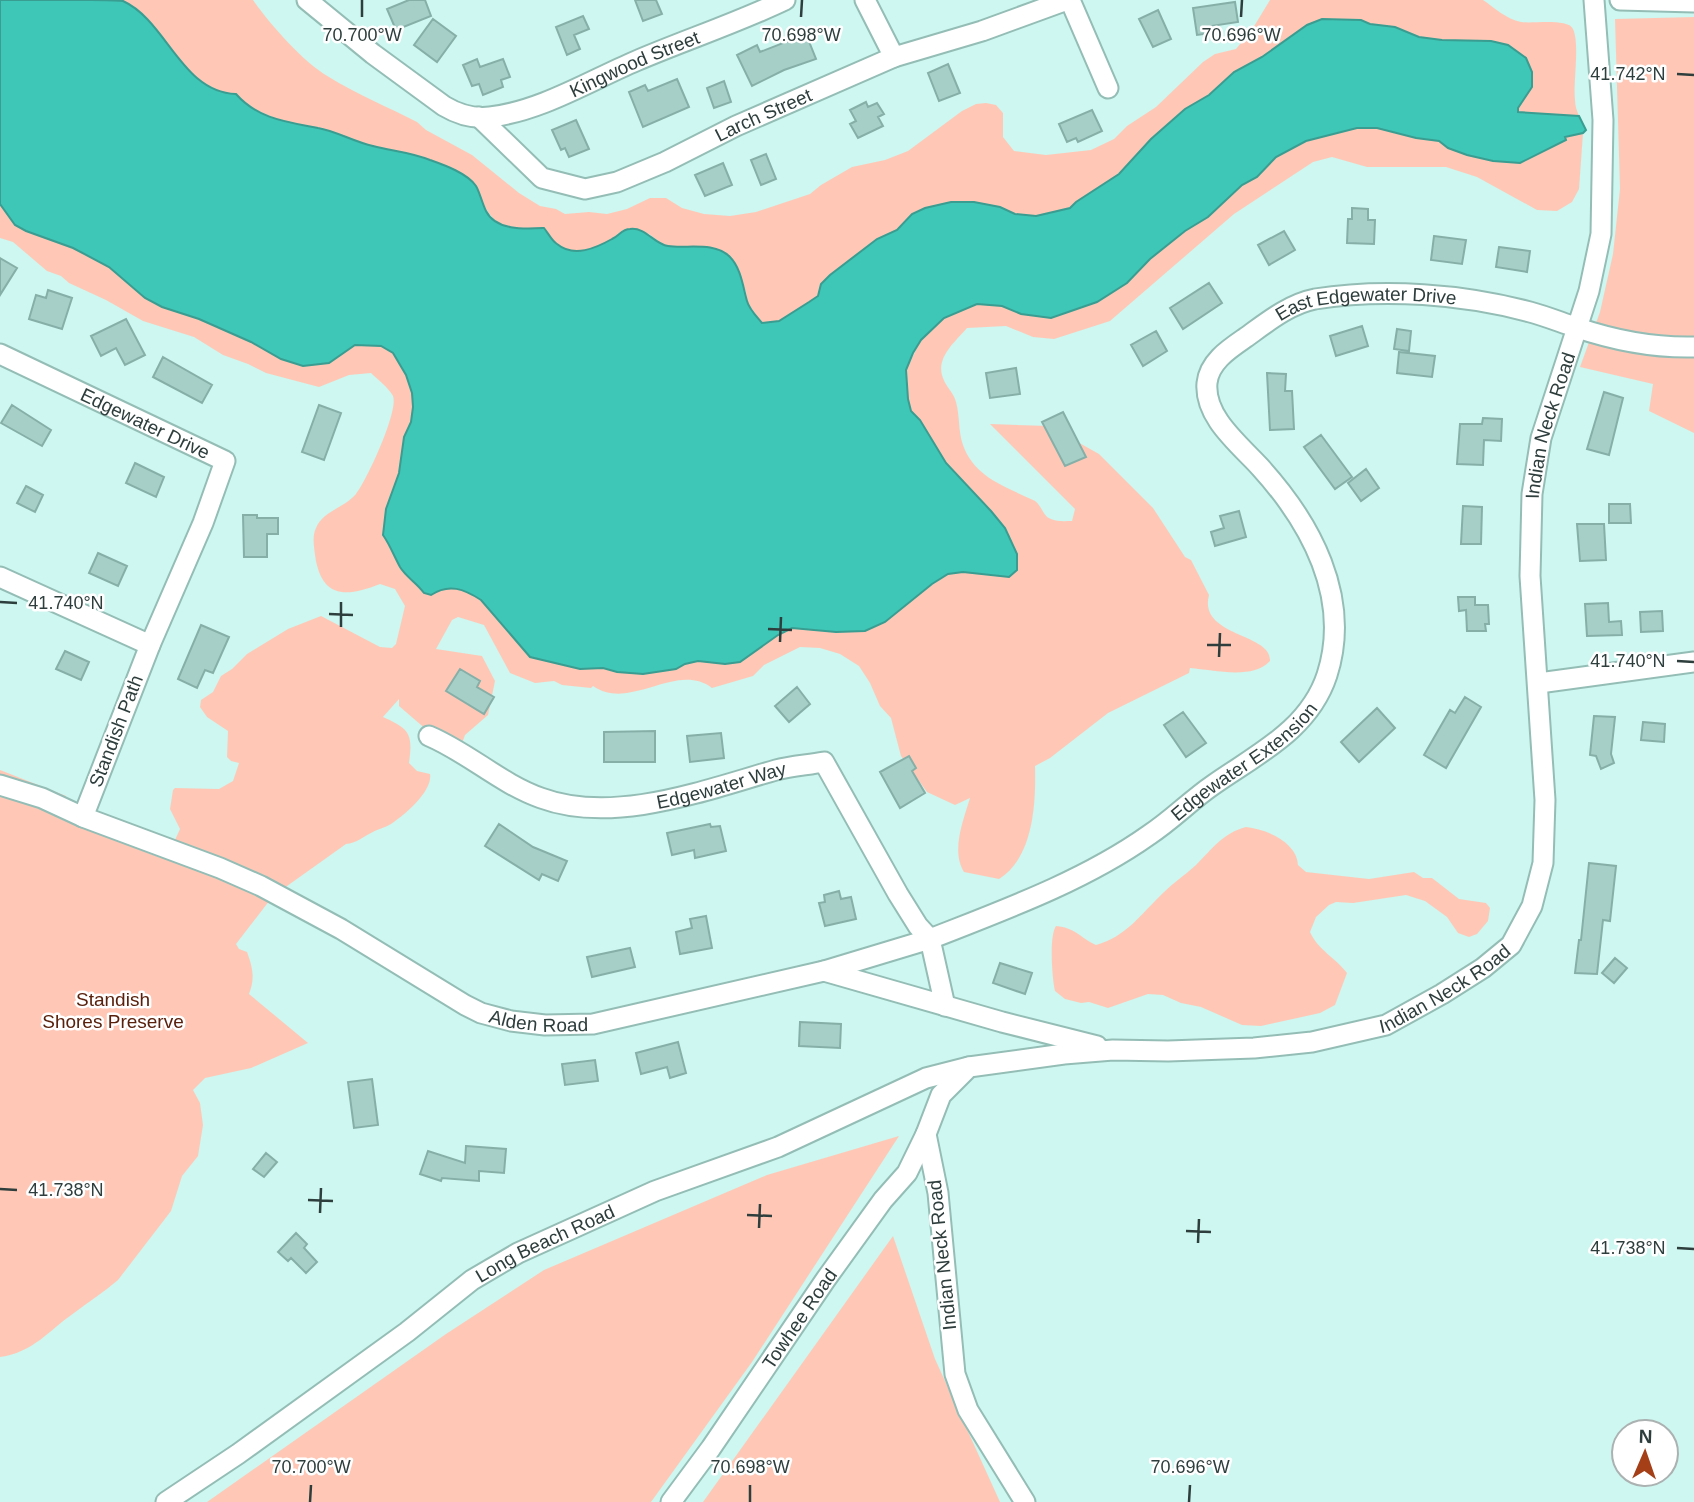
<svg xmlns="http://www.w3.org/2000/svg" width="1694" height="1502" font-family="Arial,sans-serif">
<style>
.green{fill:#ffc8b6}
.water{fill:#3ec6b6;stroke:#399d91;stroke-width:2}
.building{fill:#a6cfc8;stroke:#86afa8;stroke-width:2}
.lines{fill:none;stroke-linecap:round;stroke-linejoin:round}
.minor-casing{stroke:#94bdb6;stroke-width:23}
.minor{stroke:#fff;stroke-width:19}
.ticks{fill:none;stroke:#2e3e3c;stroke-width:2.5}
.labels{text-anchor:middle;dominant-baseline:central;stroke-width:5;stroke-linejoin:round;paint-order:stroke}
.street-label{font-size:19px;fill:#2e3e3c;stroke:#fff}
.park-label{font-size:19px;fill:#59210c;stroke:#fff}
.ticks-label{font-size:18px;text-anchor:middle;fill:#2e3e3c;stroke:#fff;stroke-width:5;stroke-linejoin:round;paint-order:stroke}
</style>
<rect width="100%" height="100%" fill="#cdf7f0"/>
<path class="green" d="M121,0H253C270,24 303,62 329,77C356,94 388,107 417,122L426,130L472,155L519,193L540,206L556,209L565,214L589,212L607,214L627,209L650,198H666L682,208L704,214L730,216L756,212L810,194L821,185L852,167L885,160L908,151L962,111L976,104L986,103L996,105L1003,113V137L1014,151L1046,155L1091,150L1114,139L1127,126L1156,107L1203,62L1215,54L1236,49L1253,28L1270,0H1483C1495,8 1506,19 1521,22C1532,24 1568,18 1573,29C1580,44 1573,82 1575,100C1575,106 1577,111 1579,116L1518,112V108L1532,87L1491,41L1442,40L1419,37L1395,27L1370,24L1361,20L1262,57L1234,72L1209,95L1185,109L1151,139L1119,174L1076,202L1070,208L1036,216L1015,214L1000,207L912,214L897,230L877,240L821,284L818,296L809,302L779,321L762,323L747,302L746,291L698,246H665L649,234L623,230C607,245 580,259 559,246C553,242 548,233 544,228C498,230 492,226 475,185L321,128L286,123L247,106L236,94C195,93 171,47 148,19C141,11 130,6 121,0Z
M1694,17V433L1649,411L1653,384L1580,367L1600,312L1613,254L1620,189L1615,19Z
M1357,128H1377L1416,138L1439,141L1448,148L1493,161L1519,163L1565,140V137L1583,133L1579,189L1572,202L1557,211L1537,210L1477,177L1446,167H1367L1332,157L1313,162L1234,214L1110,321L1054,339L1033,337L1006,326L967,328C955,342 935,358 943,378C946,387 954,393 956,402C960,416 958,431 963,445C974,477 1006,487 1033,500C1042,504 1042,516 1051,519C1057,522 1066,521 1072,521L1075,509L990,424L1049,426L1099,454L1153,508L1185,557L1191,560L1209,595C1198,637 1272,633 1270,661C1253,680 1214,670 1190,668L1189,673L1108,713L1050,758L1035,766C1036,802 1034,857 999,879L964,872C951,851 963,821 970,798L955,805L927,792L901,756L891,718L880,706L870,683L859,666L840,654L820,648L800,647L764,665L753,676L712,688C676,661 631,712 593,686L591,688L562,685L554,681L535,683L510,673L484,625L458,617L452,620L436,649L482,656L495,681L488,715L465,735L460,749L428,731L399,706V699L383,717C410,729 413,734 409,763L417,771L430,774C433,791 405,815 391,824C385,828 377,829 371,833C363,837 356,843 346,844L273,896L236,944L239,949L247,952C253,968 255,979 249,994L308,1043L251,1068L205,1078L193,1090L200,1103L203,1125L198,1156L182,1176L171,1211L118,1280C104,1292 88,1302 74,1313C48,1331 34,1352 0,1357V770L66,796L58,818L161,858L182,844L175,840L180,829L170,809L173,790L175,788L219,789L233,781L239,763L231,761L227,757L228,731L207,717L200,707L201,700L213,692L221,676L232,669L247,654L288,629L321,616L380,647L392,648L396,644L405,606L395,589L380,584C345,598 321,598 315,555C314,546 312,536 316,528C323,511 344,508 356,494C366,482 399,411 393,396C389,388 377,379 371,373L349,375L319,387L266,373L248,364L223,355L194,337L143,321L106,300L69,283L61,276L47,271L13,242L0,238V204L15,225L73,248L109,267L145,298L162,307L199,319L251,342L281,359L304,366L329,363L355,345L381,346L393,353L406,375L412,393L413,407L411,422L404,437L399,473L386,509L383,534L394,550L401,568L424,593L431,595C449,583 464,589 481,600L530,657L580,669L603,668L617,672L643,674L676,669L685,664L698,661L725,664L792,628L836,632L865,631L948,574L963,572L1008,577L991,511L946,463L920,420L911,411L908,398L906,370L921,340L944,318L977,304L1002,306L1021,314L1127,283L1150,259L1185,231L1208,217L1242,185L1257,177L1276,157L1306,141Z
M1246,827C1266,829 1297,842 1298,865L1306,872L1369,879L1414,872L1423,878H1432L1459,899L1486,903L1490,908L1488,921L1477,934L1469,937L1458,933L1447,917L1425,901L1406,895L1353,903L1336,902L1329,905L1316,917L1310,932C1318,950 1336,958 1347,973L1335,1005L1320,1013L1261,1026L1242,1025L1201,1007L1181,1003L1163,995L1148,994L1108,1008L1089,1002L1081,1003L1065,999L1055,991C1052,978 1049,936 1056,926C1076,928 1079,937 1096,945C1126,937 1141,914 1163,893C1173,883 1185,875 1196,865C1212,849 1223,833 1246,827Z
M899,1136L752,1362L651,1502H207L446,1334L544,1270L767,1175Z
M893,1236L935,1359L1000,1502H703Z"/>
<path class="water" d="M0,0C30,0 61,0 91,0C101,0 115,0 123,1C167,21 181,92 236,94C258,119 287,122 318,128C336,131 354,142 373,146C392,151 411,152 430,160C444,165 467,173 476,186C480,193 482,203 486,211C496,231 525,229 544,228C548,233 552,241 557,244C574,258 596,248 612,239C619,236 622,229 630,229C646,227 654,244 668,246C686,249 714,241 730,257C741,268 743,287 747,301C749,309 757,317 762,323L779,321L809,302L818,296L821,284L830,275L877,239L897,230L912,214L925,208L951,202H974L1000,207L1015,214L1036,216L1070,208L1076,202L1119,174L1151,139L1185,109L1209,95L1234,72L1262,57L1307,25L1322,19L1361,20L1370,24L1395,27L1419,37L1442,40L1491,41L1508,45L1526,58L1532,72V87L1518,108V112L1579,116L1586,130L1583,133L1565,137L1566,140L1520,163L1493,161L1467,155L1448,148L1439,141L1416,138L1377,128H1357L1306,141L1276,157L1257,177L1242,185L1208,217L1185,231L1150,259L1127,283L1097,302L1051,318L1021,314L1002,306L977,304L944,318L921,340L913,353L906,370L908,399L911,411L920,420L946,463L991,511L1005,528L1017,554V570L1009,577L963,572L948,574L932,584L885,622L865,631L836,632L792,628L778,635L740,662L725,664L698,661L685,664L676,669L643,674L617,672L603,668L580,669L530,657L481,600C464,589 449,583 431,595L424,593C417,583 406,577 400,567C394,556 390,545 383,535L386,509L399,473L404,437L411,422L413,407L412,393L406,375L393,353L381,346L355,345L329,363L303,366L281,359L251,342L199,319L162,307L145,298L109,267L73,248L26,231L15,225L0,204Z"/>
<path class="building" d="M409,0H425L431,16L396,30L387,9Z
M635,0H656L662,14L643,21Z
M1235,2L1238,22L1211,26L1212,33L1197,35L1193,8Z
M1158,10L1171,39L1153,47L1139,19Z
M583,16L589,29L574,35L580,49L567,55L556,27Z
M433,19L456,36L437,62L414,45Z
M806,34L816,59L784,70L752,86L737,55L757,45L760,52Z
M477,59L480,67L503,59L510,77L501,80L503,87L483,95L479,84L472,86L463,65Z
M948,64L960,93L939,101L928,73Z
M677,79L689,107L643,127L629,92L645,85L648,91Z
M724,81L731,102L714,108L707,88Z
M866,102L868,107L877,103L884,114L878,117L883,126L858,138L850,124L856,121L850,110Z
M1092,110L1102,131L1078,142L1076,138L1067,142L1059,124Z
M576,120L589,149L569,157L565,148L561,150L552,130Z
M766,154L776,179L761,185L751,160Z
M723,163L732,185L705,196L695,175Z
M1352,208L1368,209V220H1375L1374,244L1347,243L1348,219H1352Z
M1284,231L1295,250L1269,265L1258,245Z
M1434,236L1466,240L1462,264L1431,260Z
M1499,247L1530,251L1527,272L1496,267Z
M0,258L17,268L0,295Z
M1209,283L1222,303L1183,329L1170,308Z
M48,290L72,298L62,329L29,319L36,295L46,298Z
M126,319L145,355L125,365L116,348L101,356L91,336Z
M1362,326L1368,346L1336,356L1330,336Z
M1397,329L1411,331L1409,351L1394,349Z
M1156,331L1167,351L1143,366L1131,345Z
M1399,352L1435,356L1432,377L1397,373Z
M163,357L212,385L202,403L153,377Z
M1016,368L1020,394L990,398L986,373Z
M1267,373L1286,374L1285,391H1292L1294,429L1270,430Z
M1604,392L1623,398L1609,455L1587,449Z
M12,405L51,430L42,446L1,423Z
M319,405L341,413L324,460L302,452Z
M1063,412L1086,457L1065,466L1042,422Z
M1483,418L1502,419L1501,441L1484,440L1483,465L1457,464L1460,424H1482Z
M1321,435L1352,477L1335,489L1304,447Z
M135,463L164,477L156,497L126,483Z
M1366,469L1379,488L1361,501L1348,483Z
M26,486L43,495L35,512L17,503Z
M1609,504H1630L1631,523H1609Z
M1463,506L1482,507L1481,544H1461Z
M1239,511L1246,537L1215,546L1211,532L1224,528L1220,516Z
M243,515H257V518H278V534H267V557H244Z
M1577,524H1604L1606,560L1580,561Z
M98,553L127,566L118,586L89,573Z
M1458,597H1475V605H1488L1489,624H1485L1486,631H1467L1466,610L1459,611Z
M1608,603L1609,622L1621,621L1622,635L1587,636L1585,604Z
M1662,611L1663,631L1641,632L1640,612Z
M201,625L229,637L213,673L205,670L197,688L178,679Z
M65,651L89,662L81,680L56,669Z
M460,669L480,681L477,687L494,697L484,714L446,691Z
M797,687L810,704L789,722L775,706Z
M1465,697L1481,707L1446,768L1424,755L1450,710L1455,713Z
M1377,708L1395,728L1359,762L1341,742Z
M1183,712L1206,743L1186,757L1164,725Z
M1594,716L1615,717L1611,754L1614,763L1601,769L1596,756L1590,755Z
M1643,722L1665,724L1664,742L1641,740Z
M655,731V762H604V732Z
M721,733L724,758L690,762L687,736Z
M909,756L916,768L912,771L925,793L900,808L880,772Z
M499,824L533,847L567,861L558,881L542,874L539,880L485,846Z
M710,824L711,827L720,826L726,851L695,858L694,850L672,855L667,833Z
M1589,863L1616,866L1610,921L1603,920L1597,974L1575,973L1579,940H1581Z
M839,891L841,899L851,897L856,919L825,926L819,903L825,902L824,895Z
M706,916L712,948L680,954L676,932L692,928L690,919Z
M630,948L635,967L592,977L587,957Z
M1615,958L1627,968L1614,983L1602,973Z
M1000,963L1032,973L1025,994L993,983Z
M800,1022L841,1024L840,1048L799,1046Z
M678,1042L686,1073L670,1078L667,1067L641,1074L636,1053Z
M595,1060L598,1081L565,1085L562,1064Z
M372,1079L378,1125L354,1128L348,1082Z
M466,1146L506,1149L504,1173L479,1171V1181L442,1178L441,1181L420,1174L428,1151L465,1163Z
M266,1153L277,1162L264,1177L253,1169Z
M296,1233L307,1244L304,1248L317,1262L306,1273L291,1258L288,1261L278,1252Z"/>
<g class="lines">
<g class="minor-casing">
<g id="minor">
<path id="s1" d="M307,0L373,54L444,106C459,115 473,119 490,117C541,111 589,81 636,61C685,40 737,23 785,0"/>
<path d="M865,0L894,57"/>
<path d="M1070,0L1108,88"/>
<path d="M1620,0L1694,2"/>
<path id="s2" d="M479,117L542,178L585,189L617,182L665,162L736,126L894,57L982,31L1067,0"/>
<path id="s3" d="M0,354L225,461L203,523L150,645L83,817"/>
<path d="M0,577L150,645"/>
<path d="M1539,683L1694,662"/>
<path id="s4" d="M429,736C469,753 501,784 541,798C614,825 705,790 776,770C791,766 808,765 824,762L898,894L918,926L930,939L824,971"/>
<path id="s5" d="M0,785L42,798L83,817L220,868L261,886L341,929L465,1005L481,1013L511,1021L545,1025L593,1024L824,971L1002,1022L1097,1046"/>
<path id="s6" d="M945,1006L930,939C1004,910 1084,881 1149,835C1172,820 1191,800 1213,785C1257,754 1309,730 1327,675C1352,597 1310,522 1260,467C1239,444 1204,417 1207,383C1209,362 1229,349 1245,338C1266,323 1289,304 1315,299C1384,288 1463,294 1530,312C1545,316 1560,322 1575,327C1613,340 1653,348 1694,347"/>
<path id="s7" d="M166,1502L238,1454L407,1332L472,1280L518,1253L655,1191L778,1147L926,1078L969,1067"/>
<path id="s8" d="M671,1502L711,1448L826,1279L883,1200L907,1173L926,1134"/>
<path id="s9" d="M1025,1502L968,1410L955,1374L938,1193L926,1134L941,1095L969,1067L1064,1054L1113,1050L1168,1051L1254,1048L1312,1042L1386,1025L1442,994L1483,968L1511,945L1532,906L1543,863L1545,800L1530,576L1532,494L1541,438L1589,291L1601,234L1603,120L1594,0"/>
</g>
</g>
<use href="#minor" class="minor"/>
</g>
<path class="ticks" d="M362,17V0M801,17L802,0M1241,17L1242,0M1677,74L1694,75M0,602L17,603M329,614L353,615M341,627V602M768,629L792,630M780,642L781,617M1207,645H1231M1219,657L1220,633M1677,661L1694,662M0,1189L17,1190M308,1200L333,1201M320,1213L321,1188M747,1215L772,1216M759,1228L760,1204M1186,1231L1211,1232M1198,1243L1199,1219M1677,1248L1694,1249M310,1502L311,1485M750,1502V1485M1189,1502L1190,1485"/>
<g class="labels">
<g class="street-label">
<text stroke="none"><textPath href="#s1" startOffset="376">Kingwood Street</textPath></text>
<text stroke="none"><textPath href="#s2" startOffset="326">Larch Street</textPath></text>
<text stroke="none"><textPath href="#s6" startOffset="1078">East Edgewater Drive</textPath></text>
<text stroke="none"><textPath href="#s3" startOffset="161">Edgewater Drive</textPath></text>
<text stroke="none"><textPath href="#s9" startOffset="1568">Indian Neck Road</textPath></text>
<text transform="translate(116 731) rotate(-69)">Standish Path</text>
<text stroke="none"><textPath href="#s6" startOffset="432">Edgewater Extension</textPath></text>
<text stroke="none"><textPath href="#s4" startOffset="312">Edgewater Way</textPath></text>
<text stroke="none"><textPath href="#s9" startOffset="959">Indian Neck Road</textPath></text>
<text stroke="none"><textPath href="#s5" startOffset="593">Alden Road</textPath></text>
<text stroke="none"><textPath href="#s7" startOffset="460">Long Beach Road</textPath></text>
<text transform="translate(942 1255) rotate(-96)">Indian Neck Road</text>
<text stroke="none"><textPath href="#s8" startOffset="224">Towhee Road</textPath></text>
</g>
<g class="park-label">
<text x="113" y="999">Standish<tspan x="113" dy="22">Shores Preserve</tspan></text>
</g>
</g>
<g class="ticks-label">
<text x="362" y="41">70.700°W</text>
<text x="801" y="41">70.698°W</text>
<text x="1241" y="41">70.696°W</text>
<text x="1628" y="80">41.742°N</text>
<text x="66" y="609">41.740°N</text>
<text x="1628" y="667">41.740°N</text>
<text x="66" y="1196">41.738°N</text>
<text x="1628" y="1254">41.738°N</text>
<text x="311" y="1473">70.700°W</text>
<text x="750" y="1473">70.698°W</text>
<text x="1190" y="1473">70.696°W</text>
</g>
<g transform="translate(1645 1453) rotate(2)"><circle r="33" fill="#ffffff" stroke="#abb2b1" stroke-width="2"/>
<path d="M0-5L12 26L0 18L-12 26Z" fill="#a53f17"/>
<text y="-10" font-size="19" font-weight="bold" text-anchor="middle" fill="#2e3e3c">N</text>
</g>
</svg>
